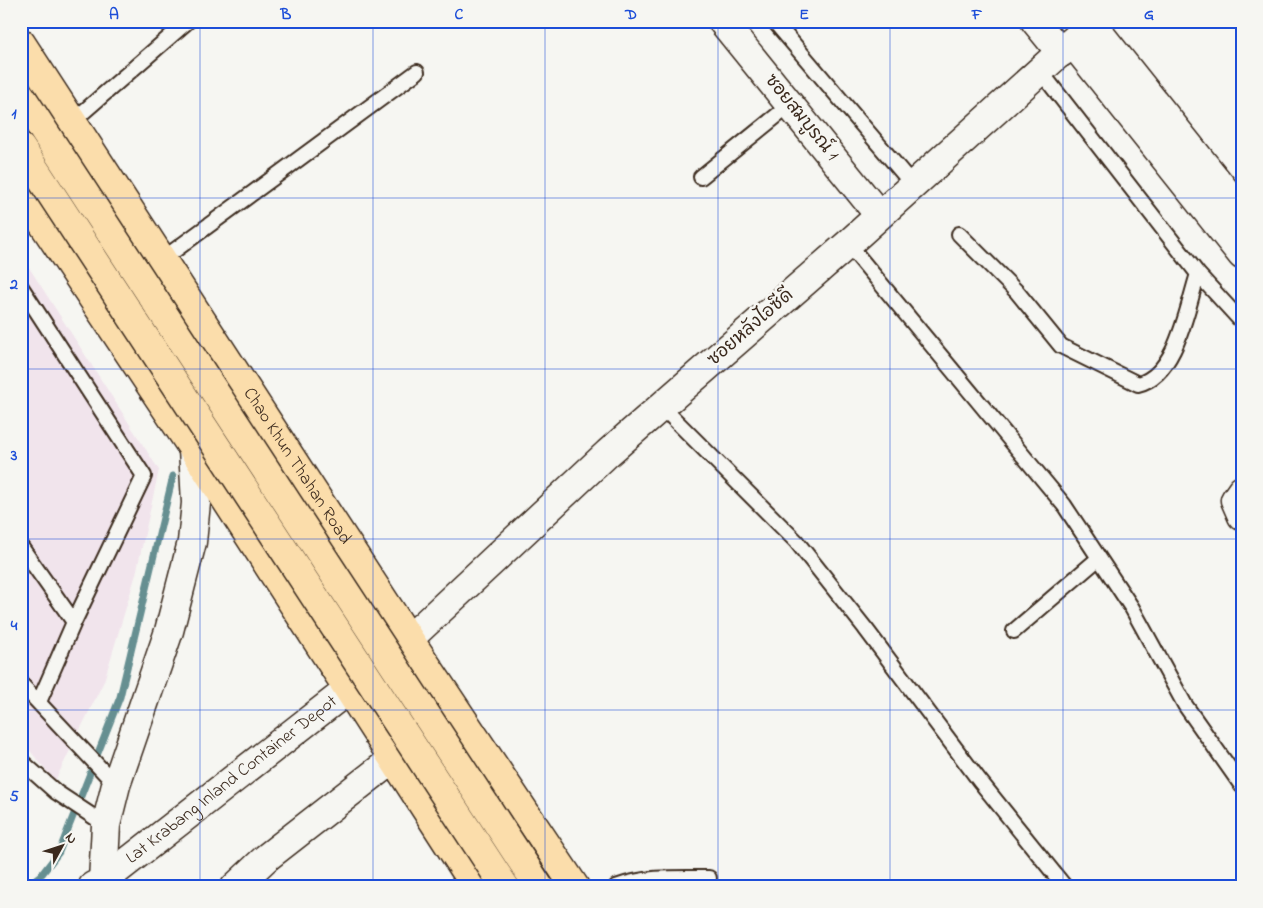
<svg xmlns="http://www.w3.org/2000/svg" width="1263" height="908" font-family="'Indie Flower','Playpen Sans Thai',sans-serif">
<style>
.built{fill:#f1e4ec}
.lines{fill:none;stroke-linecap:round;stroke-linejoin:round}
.stream{stroke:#668f91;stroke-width:7}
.service-casing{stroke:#3b2a1e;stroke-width:18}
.minor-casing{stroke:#3b2a1e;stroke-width:31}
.primary-casing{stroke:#3b2a1e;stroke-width:31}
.service{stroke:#f6f6f2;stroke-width:14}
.minor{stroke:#f6f6f2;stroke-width:28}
.primary{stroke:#fbddab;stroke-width:28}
.primary-bridge-casing{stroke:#3b2a1e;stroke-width:31;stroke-linecap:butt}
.primary-bridge{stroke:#fbddab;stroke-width:28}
.grid{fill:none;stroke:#1d4ed8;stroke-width:1;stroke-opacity:0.55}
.labels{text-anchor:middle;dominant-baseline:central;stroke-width:5;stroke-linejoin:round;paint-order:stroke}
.street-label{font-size:18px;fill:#3b2a1e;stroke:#f6f6f2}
.neatline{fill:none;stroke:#1d4ed8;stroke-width:2}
.grid-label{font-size:16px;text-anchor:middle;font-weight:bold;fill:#1d4ed8}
</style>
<rect width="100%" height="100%" fill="#f6f6f2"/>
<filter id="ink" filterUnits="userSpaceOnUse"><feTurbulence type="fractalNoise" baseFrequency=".02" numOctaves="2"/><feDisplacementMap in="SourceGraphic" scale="10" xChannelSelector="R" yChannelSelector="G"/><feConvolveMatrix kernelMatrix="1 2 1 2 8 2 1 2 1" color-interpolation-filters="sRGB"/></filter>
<g filter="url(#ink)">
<path class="built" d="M21,255L159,470L136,574L104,681L55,781L21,740Z"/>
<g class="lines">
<path class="stream" d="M25,887L42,874L59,852L120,697L173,476"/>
<g class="service-casing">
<path id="service" d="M774,21L913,185
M73,121L188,21
M701,177L790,105
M959,234L1017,292L1061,346L1138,384C1177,375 1187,307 1198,274L1041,72
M848,244L1064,505L1132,608L1185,705L1242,786
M163,259L417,72
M1198,274L1242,322
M21,287L144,476L74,622
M661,406L796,541L865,628L979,780L1065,887
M21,547L74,622L39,702
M1014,631L1099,558
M21,684L116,785
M21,761L56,792L106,825
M616,887C645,876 679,878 709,878"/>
</g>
<g class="minor-casing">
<g id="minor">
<path d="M722,21L879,215"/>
<path d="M1035,21L1061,53"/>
<path d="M1092,24L1242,212"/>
<path d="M1072,42L1242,255"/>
<path d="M1242,490L1235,500L1242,516"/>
<path d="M409,639L608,453L848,244L1095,21"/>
<path id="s1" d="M93,886L103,881L349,689"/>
<path d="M108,887L103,881L106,825L116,785L169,631L192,542L196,503L193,449"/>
<path d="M235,887L266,858L393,759"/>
</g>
</g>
<g class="primary-casing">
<g id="primary">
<path id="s2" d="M21,43L409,639L575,887"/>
<path d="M21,191L193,449L476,887"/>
</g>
</g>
<use href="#service" class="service"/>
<use href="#minor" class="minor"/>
<use href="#primary" class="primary"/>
<g class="primary-bridge-casing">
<path id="primary-bridge" d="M21,96L539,887
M21,148L505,887"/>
</g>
<use href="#primary-bridge" class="primary-bridge"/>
</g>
</g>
<path class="grid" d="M200,21V887M373,21V887M545,21V887M718,21V887M890,21V887M1063,21V887M21,198H1242M21,369H1242M21,539H1242M21,710H1242"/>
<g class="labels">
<g class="street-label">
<text transform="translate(801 118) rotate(51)">ซอยสมบูรณ์ 1</text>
<text transform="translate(751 328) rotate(-41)">ซอยหลังไอซีดี</text>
<text stroke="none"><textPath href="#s2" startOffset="505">Chao Khun Thahan Road</textPath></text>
<text stroke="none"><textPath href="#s1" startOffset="175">Lat Krabang Inland Container Depot</textPath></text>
</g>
</g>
<rect width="1263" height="908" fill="none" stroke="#f6f6f2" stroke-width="55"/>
<g transform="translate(62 846) rotate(50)" stroke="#f6f6f2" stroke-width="4" paint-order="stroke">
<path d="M0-4L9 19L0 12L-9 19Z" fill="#3b2a1e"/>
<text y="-8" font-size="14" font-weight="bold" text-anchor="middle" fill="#3b2a1e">N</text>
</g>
<rect x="28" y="28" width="1208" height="852" class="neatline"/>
<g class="grid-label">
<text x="114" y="19">A</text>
<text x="286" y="19">B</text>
<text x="459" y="19">C</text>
<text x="631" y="19">D</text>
<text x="804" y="19">E</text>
<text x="977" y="19">F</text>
<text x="1149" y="19">G</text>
<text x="14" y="118">1</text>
<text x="14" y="289">2</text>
<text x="14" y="460">3</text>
<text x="14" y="630">4</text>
<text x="14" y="801">5</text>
</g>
</svg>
